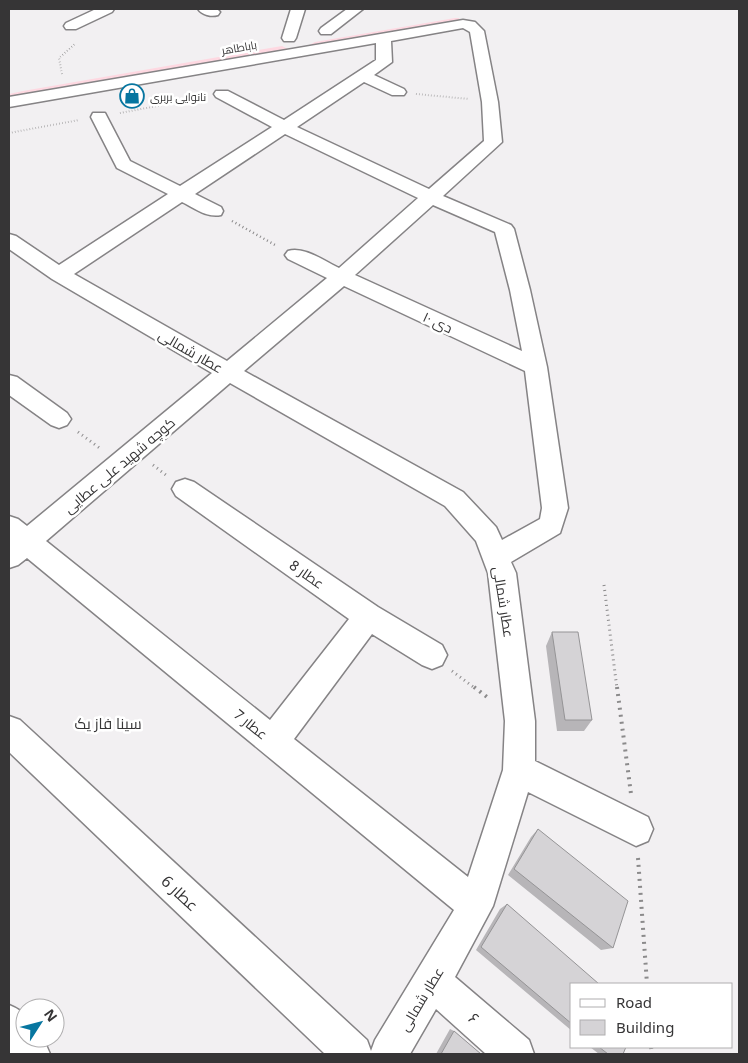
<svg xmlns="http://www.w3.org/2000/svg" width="748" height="1063" font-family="'Noto Sans',Cairo,sans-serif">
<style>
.green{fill:#fed8e1}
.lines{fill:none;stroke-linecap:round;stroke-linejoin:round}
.minor-casing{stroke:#858385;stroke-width:3}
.path-far3{stroke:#8b8a8b;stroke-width:2;stroke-dasharray:0.5 2.5;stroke-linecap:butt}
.path-far2{stroke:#8b8a8b;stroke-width:2.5;stroke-dasharray:1 3;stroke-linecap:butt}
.path-far1{stroke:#8b8a8b;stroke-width:3;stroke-dasharray:1 4;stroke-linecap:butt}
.path{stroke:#8b8a8b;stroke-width:4;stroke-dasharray:2 5;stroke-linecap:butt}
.minor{fill:#fff;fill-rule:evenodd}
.wall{fill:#b7b5b8}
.building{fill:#d5d3d6;stroke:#959496}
.labels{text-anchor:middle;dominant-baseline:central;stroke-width:5;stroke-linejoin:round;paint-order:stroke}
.far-street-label{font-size:11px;fill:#363536;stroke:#fff}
.far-poi-label{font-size:11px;fill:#363536;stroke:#fff;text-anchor:start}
.street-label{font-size:14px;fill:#363536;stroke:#fff}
.neighbourhood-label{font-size:15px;fill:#363536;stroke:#fff}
.near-street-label{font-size:16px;fill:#363536;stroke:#fff}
</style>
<rect width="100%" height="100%" fill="#f2f0f2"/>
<path class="green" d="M455,18H459L461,21L312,46L309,45L315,42Z
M282,46L288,49L11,98L9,96V94L23,91Z"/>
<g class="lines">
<g class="minor-casing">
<path id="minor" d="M96,9H114L112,12L76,29H66L64,26L66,23Z
M198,9H217L220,12L218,15C211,17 202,15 198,9Z
M291,9H305L296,38L294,41H284L282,38Z
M347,9H363L331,34H321L319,31L321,28Z
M463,20L475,22L484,31L498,102L502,142L443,196L511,225L514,229L530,290L547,367L568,508L560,533L511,562L516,573L535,721V761L648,817L653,829L648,841L636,846L528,792L493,906L455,977L529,1040L534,1054H486L436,1009L410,1054H325L9,752V716L20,720L367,1040L371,1051L375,1040L454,910L27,558L18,565L9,568V516L18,519L27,526L212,373L52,279L9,249V234L16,236L59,265L168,194L117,168L91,117L93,113H105L130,161L180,186L272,127L216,97L214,94L216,91H228L284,120L376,60V43L9,107V97ZM463,28L470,32L482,102L484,141L429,189L297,127L364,82L392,95H404L406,92L404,89L374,75L392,62L391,41ZM285,134L418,198L339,268C324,261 304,246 288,251L285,255L288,259L327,278L227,361L74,274L182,202C194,208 207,218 221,215L223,211L221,207L195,194ZM433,205L495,232L510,290L522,351L355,275ZM344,286L525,371L542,508L540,519L502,540L496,527L463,492L244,371ZM230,383L445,506L476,541L488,573L505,721L503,770L468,877L294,739L372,634L422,665L432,669L442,665L447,655L442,645L378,607L194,482L185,479L176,482L172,489L176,496L349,619L270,720L46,541Z
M9,375L17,377L67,413L71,419L67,425L59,428L51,425L9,395Z
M9,1005C30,1014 25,1017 25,1038H43L50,1054H9Z"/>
</g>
<path class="path-far3" d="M62,74L59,58L76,43
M416,94L469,99
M120,113L205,97
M9,133L79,120"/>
<path class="path-far2" d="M232,221L277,246"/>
<path class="path-far1" d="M78,432L101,449
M153,465L166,475
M604,585L617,689
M452,671L476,689"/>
<path class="path" d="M474,687L487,697
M617,687L631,794
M638,858L647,984
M651,1047L652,1054"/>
<use href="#minor" class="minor"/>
</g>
<path class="wall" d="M552,632L592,720L584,731H557L546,646Z
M538,829L613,948L601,950L508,875L531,837Z
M507,904L572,984V1031L476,950L500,909Z
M450,1029L454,1031L481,1054H436Z
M590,1047H626L623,1054H599Z"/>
<path class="building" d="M552,632H578L592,720H565Z
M538,829L628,901L613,948L514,869Z
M507,904L599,984H572V1024L481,947Z
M454,1031L481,1054H441Z
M599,1047H626L623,1054H608Z"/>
<defs>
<g id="shop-ring" transform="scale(1.25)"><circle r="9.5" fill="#fff" stroke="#0776a0" stroke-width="1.5"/><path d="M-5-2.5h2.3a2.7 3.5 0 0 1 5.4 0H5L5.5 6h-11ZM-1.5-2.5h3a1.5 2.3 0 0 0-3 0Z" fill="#0776a0"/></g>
</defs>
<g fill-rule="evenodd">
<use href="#shop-ring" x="132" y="96"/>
</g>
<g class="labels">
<g class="far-street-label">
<text transform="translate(239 47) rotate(-10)">باباطاهر</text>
</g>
<g class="far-poi-label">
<text x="150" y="96">نانوایی بربری</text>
</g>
<g class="street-label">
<text transform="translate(438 322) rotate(25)">دی ۱۰</text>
<text transform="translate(191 351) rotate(30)">عطار شمالی</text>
<text transform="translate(119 465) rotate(-40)">کوچه شهید علی عطایی</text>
<text transform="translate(307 574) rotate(35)">عطار 8</text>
<text transform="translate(504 602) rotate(81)">عطار شمالی</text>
<text transform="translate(251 724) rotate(39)">عطار 7</text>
<text transform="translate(421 999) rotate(-59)">عطار شمالی</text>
</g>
<g class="neighbourhood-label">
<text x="108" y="723">سینا فاز یک</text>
</g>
<g class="near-street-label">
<text transform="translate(180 893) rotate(43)">عطار 6</text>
<text transform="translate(474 1018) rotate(42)">۶</text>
</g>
</g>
<rect width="748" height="1063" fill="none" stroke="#363536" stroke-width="20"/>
<rect x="570" y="983" width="162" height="65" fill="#ffffff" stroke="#afaeaf"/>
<rect x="580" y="999" width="25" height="8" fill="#ffffff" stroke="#afaeaf"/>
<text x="616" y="1008" font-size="15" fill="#363536">Road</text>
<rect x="580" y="1020" width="25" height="15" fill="#d5d3d6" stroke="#afaeaf"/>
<text x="616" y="1033" font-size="15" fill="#363536">Building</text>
<g transform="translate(40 1023) rotate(54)"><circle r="24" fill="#ffffff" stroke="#afaeaf"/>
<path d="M0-4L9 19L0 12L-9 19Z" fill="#0776a0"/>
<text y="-8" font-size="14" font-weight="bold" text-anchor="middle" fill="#363536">N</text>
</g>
</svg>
